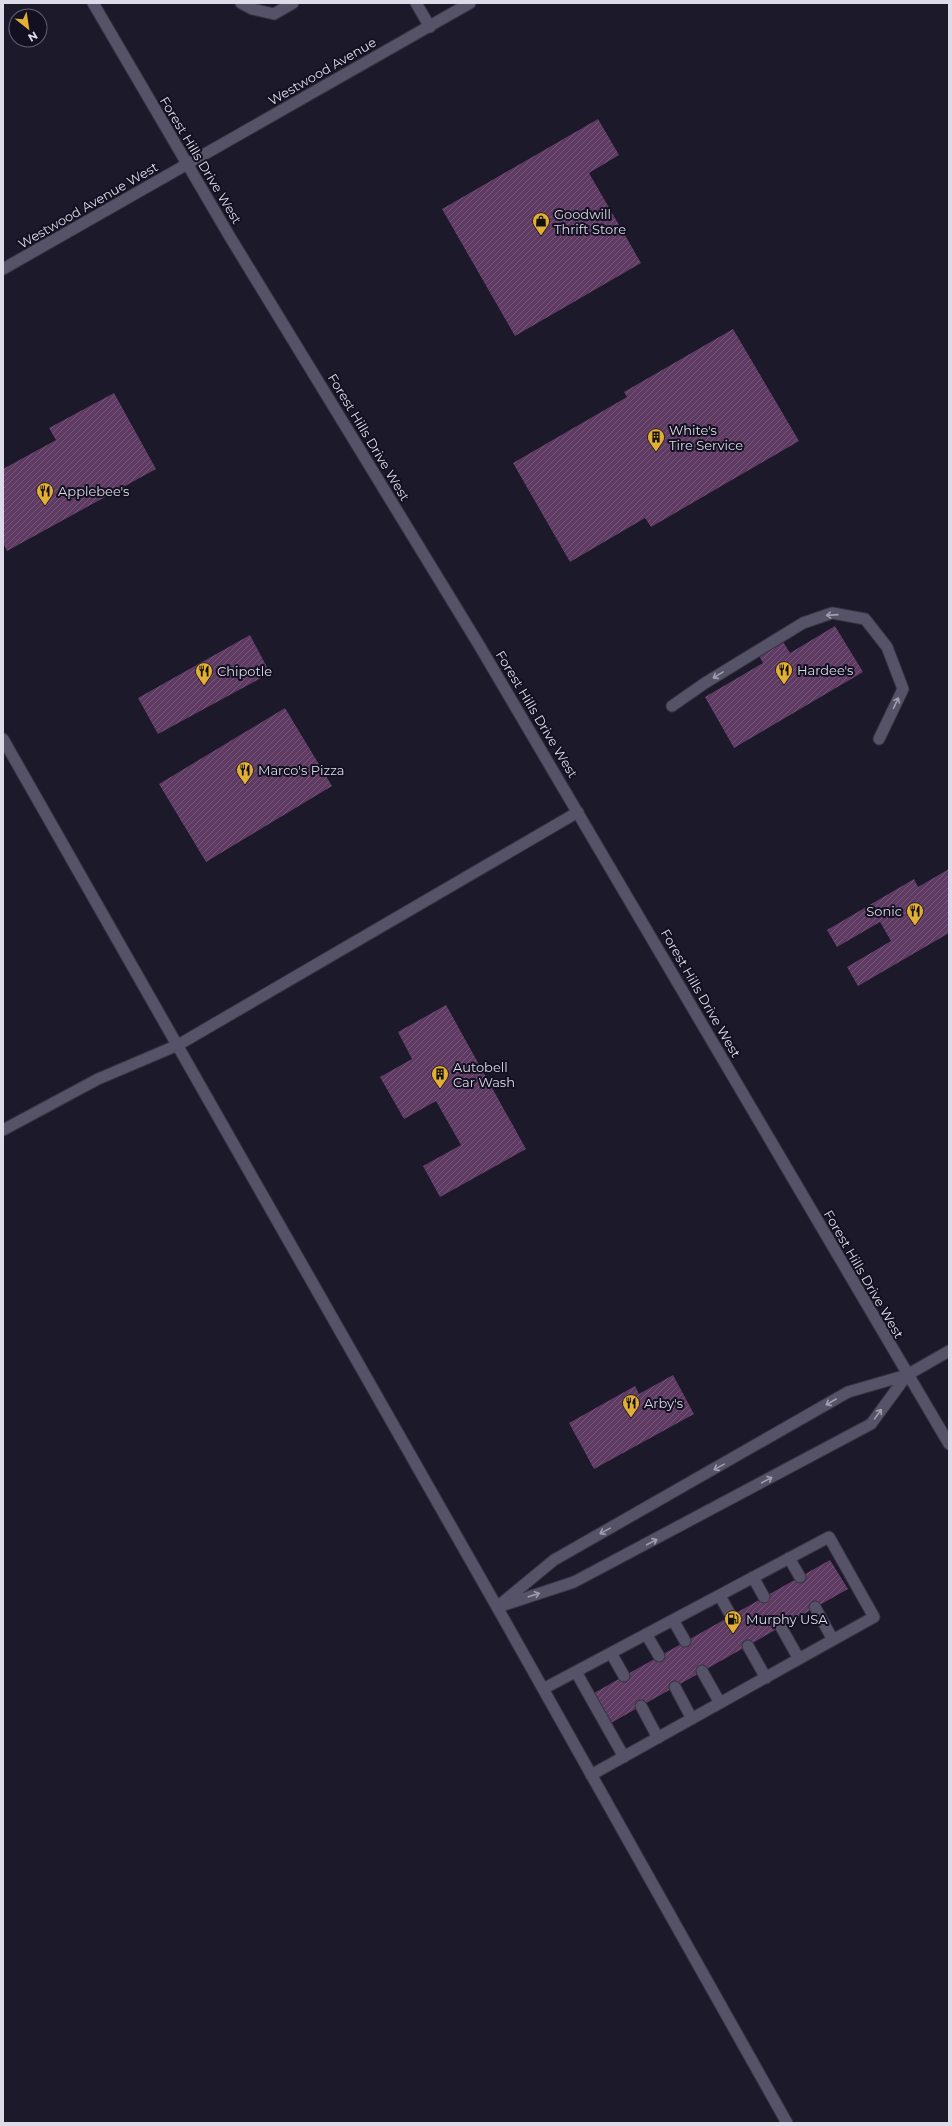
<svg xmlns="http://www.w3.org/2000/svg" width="952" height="2126" font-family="Montserrat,sans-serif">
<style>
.building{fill:url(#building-hatch)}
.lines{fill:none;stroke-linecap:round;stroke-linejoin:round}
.service-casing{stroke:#363342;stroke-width:13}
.minor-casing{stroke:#363342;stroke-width:13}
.secondary-casing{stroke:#363342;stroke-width:13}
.service{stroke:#565368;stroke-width:11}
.minor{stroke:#565368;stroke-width:11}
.secondary{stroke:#565368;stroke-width:11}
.oneway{stroke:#a09eae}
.labels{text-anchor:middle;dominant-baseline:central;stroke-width:4;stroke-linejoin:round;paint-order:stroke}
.street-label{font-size:13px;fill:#dcdbe7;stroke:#131021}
.poi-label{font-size:13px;fill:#dcdbe7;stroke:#131021;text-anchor:start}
</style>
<defs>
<pattern id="building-hatch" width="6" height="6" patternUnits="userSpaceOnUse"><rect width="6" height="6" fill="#5f3b63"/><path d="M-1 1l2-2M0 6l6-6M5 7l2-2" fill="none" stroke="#755779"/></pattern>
</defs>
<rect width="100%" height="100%" fill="#1c192b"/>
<path class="building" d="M598,119L619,155L589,173L641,263L515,336L442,209Z
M733,329L799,441L651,527L645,518L570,562L513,463L627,397L624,392Z
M114,393L156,469L7,551L3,543V469L56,440L49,428Z
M835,626L863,672L734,748L705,697L763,663L758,654L782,640L790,653Z
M250,635L270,673L158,734L138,698Z
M285,708L332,786L206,862L159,784Z
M949,869V933L858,986L847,967L891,941L880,922L837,947L827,930L914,879L918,887Z
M446,1005L526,1149L440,1197L423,1166L461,1145L436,1101L404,1119L380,1077L412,1059L398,1032Z
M673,1375L694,1414L594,1469L569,1423L635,1386L639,1394Z
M830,1560L848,1589L611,1723L594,1693Z"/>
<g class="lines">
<g class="service-casing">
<path id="service" d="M241,3L252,9L274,14L293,3
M416,3L430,27
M672,706L705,683L803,623L832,613L865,619L887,647L903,689L879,739
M3,739L497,1607L787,2123
M3,1130L98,1079L178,1045L578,812
M789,1558L800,1577
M753,1577L764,1597
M720,1596L731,1616
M504,1605L574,1582L871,1424L907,1375
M497,1607L554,1560L848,1392L907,1375L949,1351
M815,1607L833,1640
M673,1620L685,1641
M781,1627L799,1659
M646,1634L659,1656
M748,1646L766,1678
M611,1653L624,1676
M702,1671L720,1703
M576,1672L624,1757
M675,1687L692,1719
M543,1689L829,1537L874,1617L591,1775
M641,1706L658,1738"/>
</g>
<g class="minor-casing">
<path id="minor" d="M3,269L470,3"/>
</g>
<g class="secondary-casing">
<path id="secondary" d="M93,3L230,237L479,645L949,1444"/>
</g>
<use href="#service" class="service"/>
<use href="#minor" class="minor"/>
<use href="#secondary" class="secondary"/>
</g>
<defs><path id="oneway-shaft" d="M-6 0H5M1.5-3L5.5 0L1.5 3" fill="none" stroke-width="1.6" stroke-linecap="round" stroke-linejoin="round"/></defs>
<g class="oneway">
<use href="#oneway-shaft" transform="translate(832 615) rotate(176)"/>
<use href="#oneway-shaft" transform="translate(718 675) rotate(148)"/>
<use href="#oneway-shaft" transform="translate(896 703) rotate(-65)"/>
<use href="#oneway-shaft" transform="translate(831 1402) rotate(150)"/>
<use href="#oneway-shaft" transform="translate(878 1414) rotate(-54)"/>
<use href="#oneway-shaft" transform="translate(719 1467) rotate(151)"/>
<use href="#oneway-shaft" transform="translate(767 1480) rotate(-28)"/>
<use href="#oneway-shaft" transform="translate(605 1531) rotate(151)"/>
<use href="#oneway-shaft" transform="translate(652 1542) rotate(-28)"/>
<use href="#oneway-shaft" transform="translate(534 1595) rotate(-18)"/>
</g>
<defs>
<g id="shop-pin" transform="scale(0.9)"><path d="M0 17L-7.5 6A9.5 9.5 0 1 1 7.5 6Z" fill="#e2af34" stroke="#131021"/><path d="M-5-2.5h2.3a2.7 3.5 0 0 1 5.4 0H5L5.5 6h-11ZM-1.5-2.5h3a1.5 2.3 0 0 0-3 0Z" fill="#111"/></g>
<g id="building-pin" transform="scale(0.9)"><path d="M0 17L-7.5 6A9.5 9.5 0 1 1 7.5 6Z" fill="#e2af34" stroke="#131021"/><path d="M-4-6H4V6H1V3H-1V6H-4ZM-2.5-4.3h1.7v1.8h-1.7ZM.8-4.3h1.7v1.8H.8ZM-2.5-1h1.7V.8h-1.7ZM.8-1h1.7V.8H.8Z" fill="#111"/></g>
<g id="restaurant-pin" transform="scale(0.9)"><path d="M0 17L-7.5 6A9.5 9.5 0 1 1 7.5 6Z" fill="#e2af34" stroke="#131021"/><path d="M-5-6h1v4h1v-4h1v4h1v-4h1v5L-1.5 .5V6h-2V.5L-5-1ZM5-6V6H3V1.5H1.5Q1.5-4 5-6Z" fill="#111"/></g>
<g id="fuel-pin" transform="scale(0.9)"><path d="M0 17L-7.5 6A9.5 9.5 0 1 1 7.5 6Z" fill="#e2af34" stroke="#131021"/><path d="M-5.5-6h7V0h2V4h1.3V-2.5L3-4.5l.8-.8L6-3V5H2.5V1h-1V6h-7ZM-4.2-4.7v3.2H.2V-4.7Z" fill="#111"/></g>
</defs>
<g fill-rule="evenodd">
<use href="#shop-pin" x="541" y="221"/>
<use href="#building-pin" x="656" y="437"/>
<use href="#restaurant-pin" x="45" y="491"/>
<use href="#restaurant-pin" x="784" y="670"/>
<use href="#restaurant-pin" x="204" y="671"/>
<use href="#restaurant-pin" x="245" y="770"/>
<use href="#restaurant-pin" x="915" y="911"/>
<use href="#building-pin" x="440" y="1074"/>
<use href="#restaurant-pin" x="631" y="1403"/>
<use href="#fuel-pin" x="733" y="1619"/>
</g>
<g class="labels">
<g class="street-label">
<text transform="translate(322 71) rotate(-30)">Westwood Avenue</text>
<text transform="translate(201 160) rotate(59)">Forest Hills Drive West</text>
<text transform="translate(88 205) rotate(-30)">Westwood Avenue West</text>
<text transform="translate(369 437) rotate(59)">Forest Hills Drive West</text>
<text transform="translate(537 714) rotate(59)">Forest Hills Drive West</text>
<text transform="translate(701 993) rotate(60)">Forest Hills Drive West</text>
<text transform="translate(864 1274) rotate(60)">Forest Hills Drive West</text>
</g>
<g class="poi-label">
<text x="554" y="214">Goodwill<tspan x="554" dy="15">Thrift Store</tspan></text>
<text x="669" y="430">White's<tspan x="669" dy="15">Tire Service</tspan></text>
<text x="58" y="491">Applebee's</text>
<text x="797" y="670">Hardee's</text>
<text x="217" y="671">Chipotle</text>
<text x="258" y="770">Marco's Pizza</text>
<text x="902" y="911" text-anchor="end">Sonic</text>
<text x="453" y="1067">Autobell<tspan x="453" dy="15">Car Wash</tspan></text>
<text x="644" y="1403">Arby's</text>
<text x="746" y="1619">Murphy USA</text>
</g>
</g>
<rect width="952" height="2126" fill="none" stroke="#dcdbe7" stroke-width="8"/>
<g transform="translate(28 28) rotate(150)"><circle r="19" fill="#131021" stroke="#636170"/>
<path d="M0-3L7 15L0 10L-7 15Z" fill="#e2af34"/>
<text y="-6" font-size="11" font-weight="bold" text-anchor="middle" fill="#dcdbe7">N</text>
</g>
</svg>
